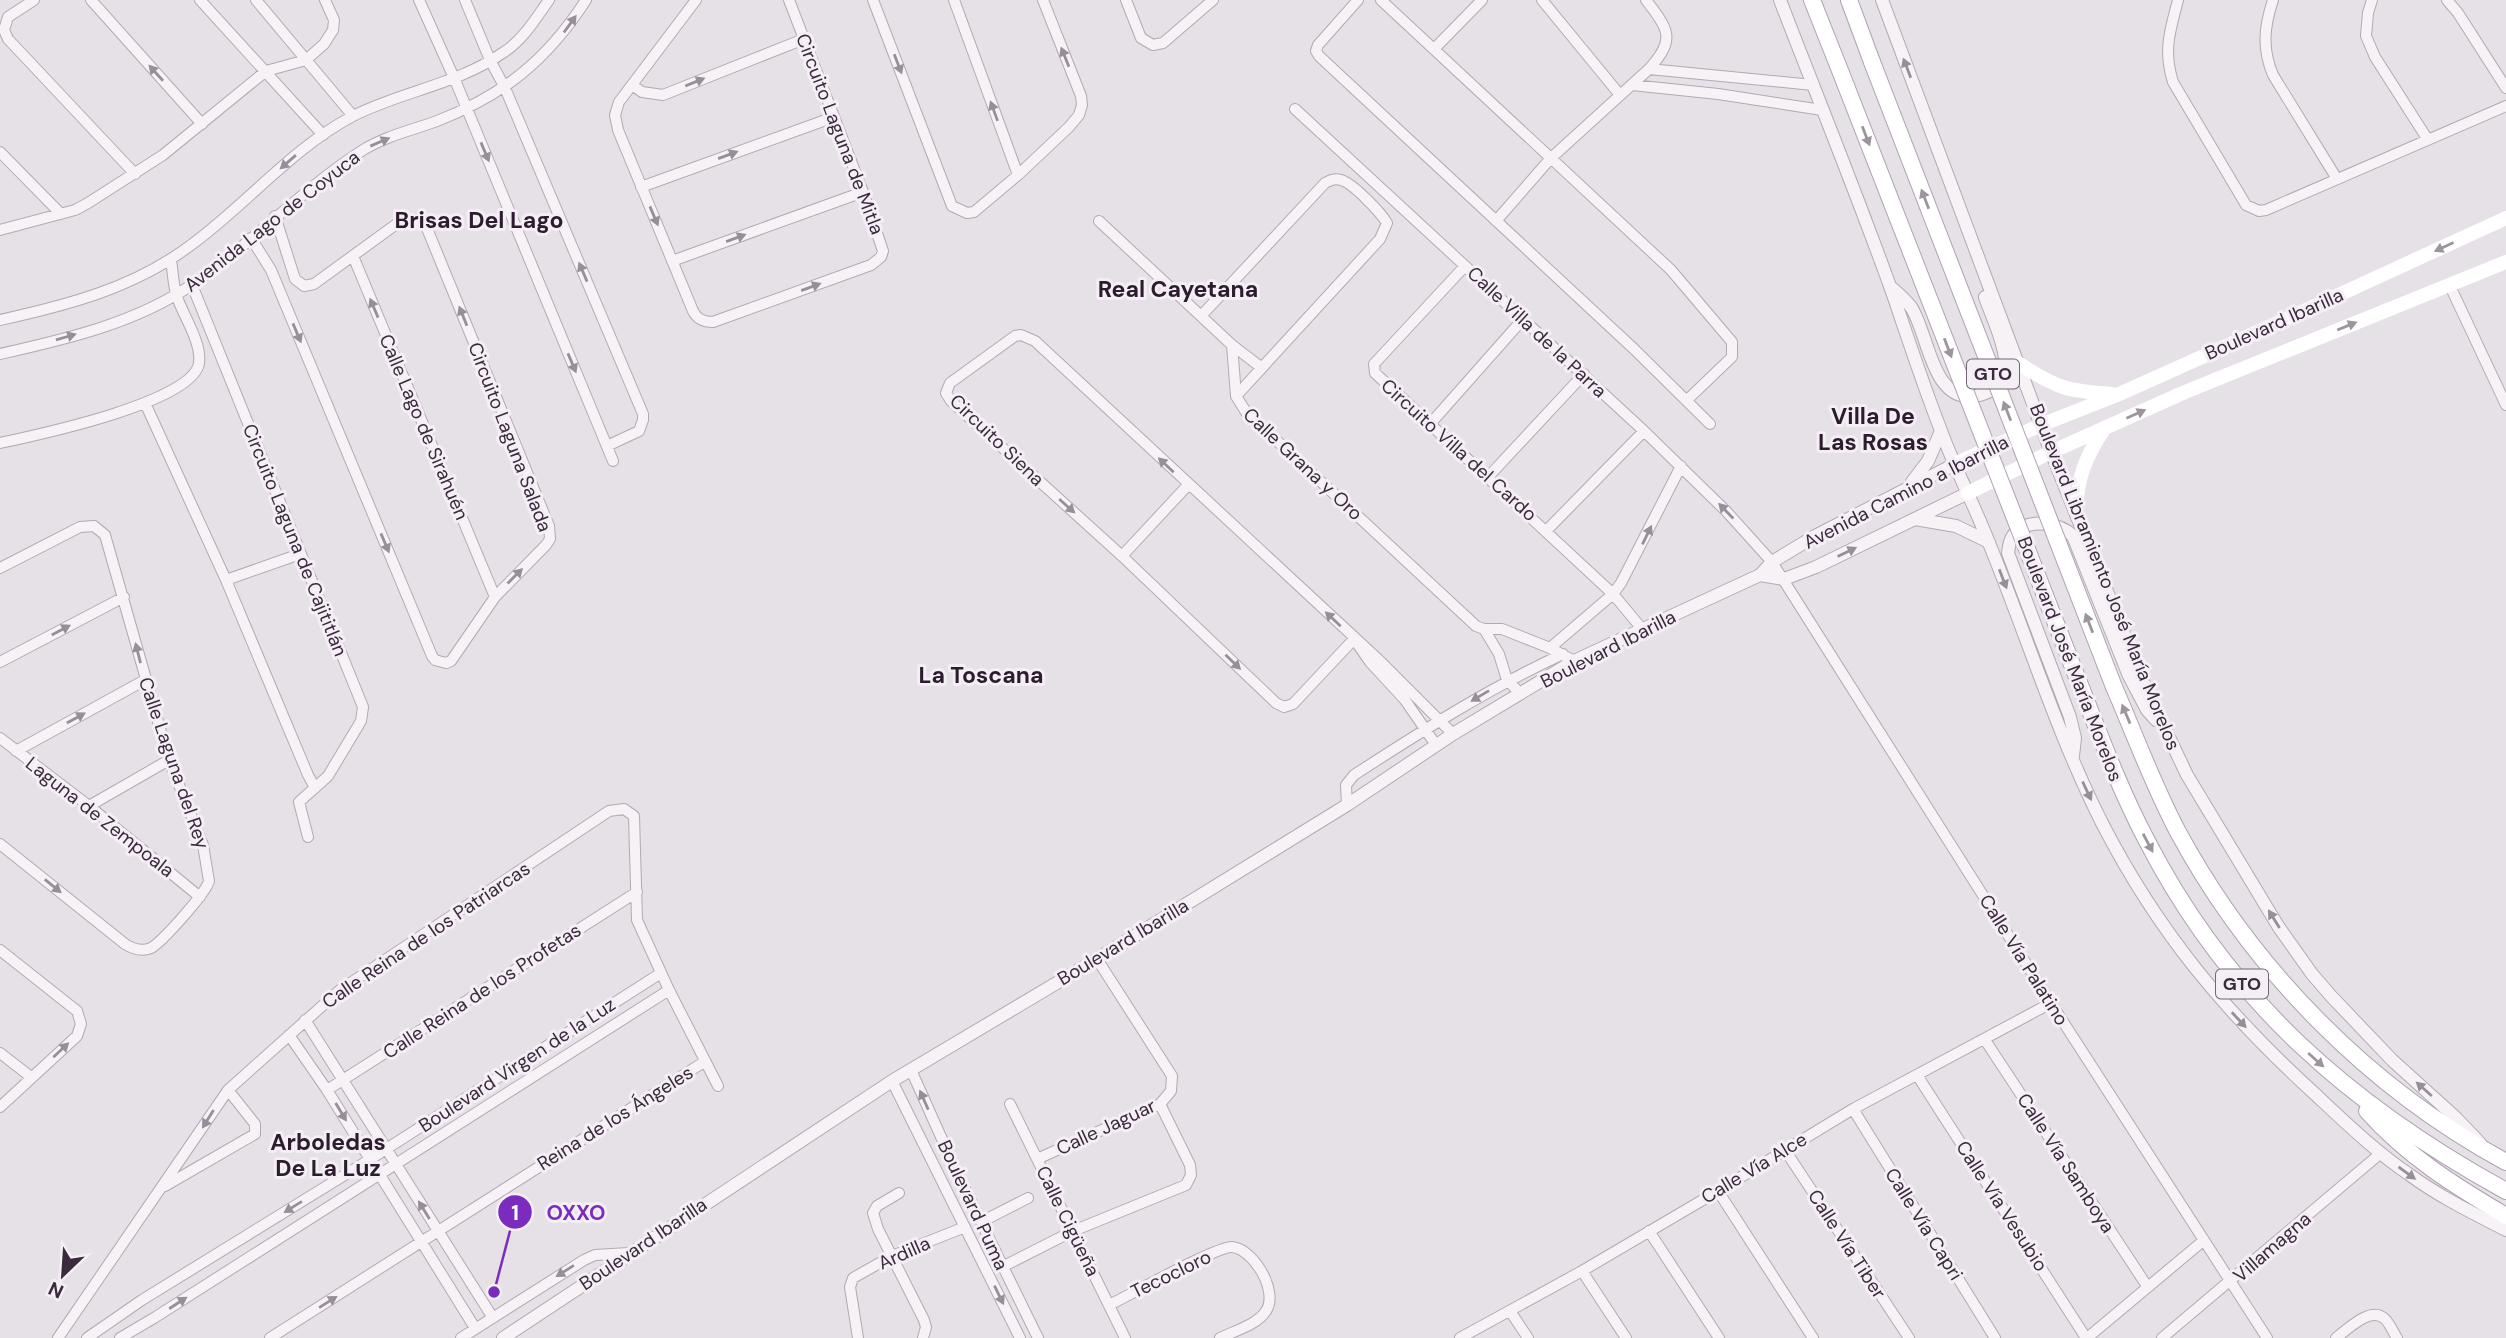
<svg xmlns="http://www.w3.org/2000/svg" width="2506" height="1338" font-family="'DM Sans',sans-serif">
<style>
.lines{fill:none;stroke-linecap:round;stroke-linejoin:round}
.minor-casing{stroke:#b3a9b4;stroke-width:12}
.tertiary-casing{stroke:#b3a9b4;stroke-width:14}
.primary-casing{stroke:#afa1b2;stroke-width:18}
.minor{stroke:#f6f2f6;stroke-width:10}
.tertiary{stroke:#f6f2f6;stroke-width:12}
.secondary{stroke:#fff;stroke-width:14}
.primary{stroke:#fff;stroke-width:16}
.primary-bridge-casing{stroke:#afa1b2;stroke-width:18;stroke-linecap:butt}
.primary-bridge{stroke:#fff;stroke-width:16}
.oneway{fill:#988e9a}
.oneway2{fill:#9d949e}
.labels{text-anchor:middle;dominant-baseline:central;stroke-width:6;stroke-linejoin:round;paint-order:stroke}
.shield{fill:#f4eff5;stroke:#726574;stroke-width:2}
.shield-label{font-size:18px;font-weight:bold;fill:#3b2a3d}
.street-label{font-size:19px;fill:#3b2a3d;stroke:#f4eff5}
.quarter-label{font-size:23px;font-weight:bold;fill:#2c1c2e;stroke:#f4eff5}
.leader{fill:none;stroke:#7b2cbf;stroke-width:2.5}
.callout-dot{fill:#7b2cbf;stroke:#f4eff5;stroke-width:2.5}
.mark-label{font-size:21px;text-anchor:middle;font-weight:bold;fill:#fff}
.callout-label{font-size:21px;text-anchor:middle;font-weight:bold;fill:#7b2cbf;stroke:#f4eff5;stroke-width:6;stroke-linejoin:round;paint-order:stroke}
</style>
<rect width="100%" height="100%" fill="#e6e0e7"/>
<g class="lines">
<g class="minor-casing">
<path id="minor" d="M34,0L8,17L4,30L8,39L135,174
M91,0L202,124
M200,0L323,135
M256,0L353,116
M419,0L455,80L613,461
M465,0L490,60L505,88L643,414V420L639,431L607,446
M696,0L619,102L615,115L618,130L693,311C697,319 703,322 713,322L871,265L881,257L883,251L863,192L789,0
M873,0L952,206L967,213L974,212L1018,175L1069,127L1079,115L1082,105L1081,96L1043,0
M954,0L1018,175
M1126,0L1141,38L1153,45L1163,43L1213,0
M1358,0L1318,45L1316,51L1319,56L1634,349L1710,424
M1381,0L1671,270L1732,342V357L1687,400
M1542,0L1620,95
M2178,0C2170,31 2163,50 2173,82L2246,205L2259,211L2266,210L2506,106
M2273,0C2264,27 2262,49 2273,75L2337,179
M2372,0L2368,13L2366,36L2375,57L2428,140
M2447,0L2458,13L2506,88
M1434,49L1482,0
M1649,69L1813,85
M632,85L642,92L663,95L804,39
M1632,85L1718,94L1822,110
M1295,109L1644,431L1726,511L1772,562L2051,1003L2267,1338
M0,152L61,214
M641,187L834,117
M1099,221L1232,345L1236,396L1246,412L1476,626L1484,629H1502L1550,648L1574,661
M1496,221L1550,159L1649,69C1676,39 1669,30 1646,0
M0,230L75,210L88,203L163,155L266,71L306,60L324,44L333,30L334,20L325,0
M251,238L271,270L432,656L435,660L446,663L451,661L495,597L546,545L550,539L549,526L426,226L417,219L402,220L314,284L304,286L295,279L275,216
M353,256L495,597
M672,261L863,192
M1465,266L1374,364L1375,373L1613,594L1643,630
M192,285L363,707L361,721L328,776L299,802L308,837
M2450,286L2506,405
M1201,316L1325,183C1331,180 1335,178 1341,180C1353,183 1381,213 1387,223L1380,239L1236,396
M0,320C68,305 134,288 191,245C246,205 292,148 353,116C402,91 457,85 504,52C523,40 536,18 549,0
M1232,345L1262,368
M0,354C67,339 136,323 193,284C253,243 302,189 363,150C385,136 413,130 437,121C504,95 547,60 586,0
M145,403L226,580L308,775L315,788
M1431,423L1523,319
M0,443C37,435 194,402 199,363C202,343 183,315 177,297C173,285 173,272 171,260
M1489,476L1584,374
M1547,530L1644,431
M1122,556L1188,485
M0,568L80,527L94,526L105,535L169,760L203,845L209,881C206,893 162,942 151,948C142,952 133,949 125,944L0,844
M226,580L300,554
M1484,629L1499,654L1507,680L1521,694
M1550,648L1613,594L1621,583L1681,466
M0,662L124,597
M0,738L89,806L200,897
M1436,745L1405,700L1370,662L1354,639L1293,704L1284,707L1276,703L1122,556L951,401L946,393L950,383L1015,336L1021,335L1035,341L1381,662L1453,734
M16,751L145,680
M1347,805L1346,785L1354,775C1422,731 1489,688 1563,654
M89,806L169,760
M0,950L77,1011L81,1024L77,1036L0,1107
M305,1020L493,1318
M289,1035L327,1090L475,1328
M1985,1040L2147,1286
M0,1053L31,1077
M911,1070L959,1177L1038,1338
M1917,1075L2086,1338
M892,1081L1020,1338
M327,1090L637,892
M1010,1104L1125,1338
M1853,1109L1995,1338
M1785,1150L1909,1338
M1037,1159L1160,1104L1171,1091L1172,1076L1097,959
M165,1186L255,1134V1124L228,1090
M1718,1191L1813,1338
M899,1193L877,1206L873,1213L878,1229L924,1320L926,1327L923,1338
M981,1222L1028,1198
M1649,1231L1719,1338
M1002,1267L1073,1231L1186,1185L1191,1175L1190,1165L1160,1104
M1582,1271L1626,1338
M1109,1305C1130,1295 1217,1246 1232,1247C1254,1249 1279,1292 1266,1311C1257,1325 1234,1331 1220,1338
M1510,1311L1528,1338
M58,1338L228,1090L340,990L609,811L624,809L634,816L637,920L669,990L718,1086
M87,1338L142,1300L369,1160L661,973
M120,1338L154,1318L669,990
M270,1338L704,1062
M461,1338L584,1260L595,1255L629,1253
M858,1338L850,1287L853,1278L892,1256L965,1227
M1460,1338L1582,1271L1718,1191L1853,1109L2051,1003
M2087,1338L2203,1241
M2162,1338L2381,1153
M2336,1338C2347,1330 2371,1305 2385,1319C2390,1324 2393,1332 2397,1338"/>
</g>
<g class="tertiary-casing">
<path id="tertiary" d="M1780,0C1817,96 1856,192 1891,289C1907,335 1922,382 1940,428C1954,467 1974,504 1989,543C2027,636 2057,734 2102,823C2158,932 2225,1012 2315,1094C2345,1122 2376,1152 2410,1175C2440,1197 2473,1213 2506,1230
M1882,0L2051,452L2147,691L2187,775L2278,926L2312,974L2331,996L2392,1060L2455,1117L2480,1143
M1892,288C1899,294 1906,300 1911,307C1929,334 1931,402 1975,396C1986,394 1996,389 2002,380C2014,361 1992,318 1985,297
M1912,482L1928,461L1941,431
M1915,519L1956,526L1989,542
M1760,575L1784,579L1816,567L1968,493
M2073,756L2075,738L2070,717L2008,553C2009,545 2010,538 2016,532C2031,518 2060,523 2073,536L2129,676L2147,710L2156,720
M503,1338L892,1081L1097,959L1347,805L1453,734L1574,661L1760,575L1772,562L1815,536L1955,464"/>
</g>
<g class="primary-casing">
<path id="primary" d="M1812,0L1841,73
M1849,0L1872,62
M2114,687C2135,735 2153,785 2178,832C2252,969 2369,1088 2506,1162
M2082,690C2102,741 2121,792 2147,841C2229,1000 2351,1106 2506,1191
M2367,1111C2407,1156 2455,1186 2506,1216"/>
</g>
<use href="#minor" class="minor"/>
<use href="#tertiary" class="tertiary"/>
<path class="secondary" d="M2020,364C2058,389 2068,391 2112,394
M1955,464L2041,425L2117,395L2271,326L2506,218
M1968,493L2051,452L2185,392L2506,262
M2076,511C2077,478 2086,456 2104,429"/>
<use href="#primary" class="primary"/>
<g class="primary-bridge-casing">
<path id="primary-bridge" d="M1872,62L2114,687
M1841,73L2082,690"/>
</g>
<use href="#primary-bridge" class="primary-bridge"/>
</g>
<defs><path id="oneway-solid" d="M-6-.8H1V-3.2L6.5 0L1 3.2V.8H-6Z" transform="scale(1.75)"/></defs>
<g class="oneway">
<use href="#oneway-solid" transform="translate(570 24) rotate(-54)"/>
<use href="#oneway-solid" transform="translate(1065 57) rotate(-112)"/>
<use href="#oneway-solid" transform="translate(898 64) rotate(69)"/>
<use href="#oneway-solid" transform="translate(1907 68) rotate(-111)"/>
<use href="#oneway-solid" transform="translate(156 73) rotate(-132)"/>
<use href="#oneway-solid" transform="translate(695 82) rotate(-22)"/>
<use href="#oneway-solid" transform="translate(994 111) rotate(-110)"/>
<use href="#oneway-solid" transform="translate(380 142) rotate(-23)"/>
<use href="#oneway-solid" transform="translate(485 152) rotate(67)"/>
<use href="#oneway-solid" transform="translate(728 155) rotate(-20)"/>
<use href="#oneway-solid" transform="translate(288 162) rotate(139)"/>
<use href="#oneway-solid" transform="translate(654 216) rotate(67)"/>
<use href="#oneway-solid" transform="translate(736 238) rotate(-20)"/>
<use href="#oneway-solid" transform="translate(583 272) rotate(-113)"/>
<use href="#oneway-solid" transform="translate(811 287) rotate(-20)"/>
<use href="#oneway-solid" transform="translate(374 308) rotate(-113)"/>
<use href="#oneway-solid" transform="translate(463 316) rotate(-112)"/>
<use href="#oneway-solid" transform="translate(297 333) rotate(67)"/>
<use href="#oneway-solid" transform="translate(66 337) rotate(-16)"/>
<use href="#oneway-solid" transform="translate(572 363) rotate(67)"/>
<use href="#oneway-solid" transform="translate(1166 465) rotate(-137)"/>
<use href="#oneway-solid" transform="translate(1067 506) rotate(42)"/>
<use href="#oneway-solid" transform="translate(1726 511) rotate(-134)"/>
<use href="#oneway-solid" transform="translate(1647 535) rotate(-64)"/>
<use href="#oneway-solid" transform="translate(385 543) rotate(67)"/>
<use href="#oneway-solid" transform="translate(1847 552) rotate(-26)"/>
<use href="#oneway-solid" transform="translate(515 576) rotate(-45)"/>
<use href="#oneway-solid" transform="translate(2003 579) rotate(69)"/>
<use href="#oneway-solid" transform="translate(1333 619) rotate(-137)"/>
<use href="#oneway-solid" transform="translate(61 630) rotate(-28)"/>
<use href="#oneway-solid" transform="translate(138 653) rotate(-104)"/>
<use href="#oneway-solid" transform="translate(1233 662) rotate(44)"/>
<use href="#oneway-solid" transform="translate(1480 696) rotate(149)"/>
<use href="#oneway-solid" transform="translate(76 718) rotate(-29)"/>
<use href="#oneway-solid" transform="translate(2087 791) rotate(65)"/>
<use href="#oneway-solid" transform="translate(53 886) rotate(39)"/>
<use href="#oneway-solid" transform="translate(2274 919) rotate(-122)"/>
<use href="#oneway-solid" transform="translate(2239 1020) rotate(47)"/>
<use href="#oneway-solid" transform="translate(61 1050) rotate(-43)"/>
<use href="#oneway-solid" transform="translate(2424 1089) rotate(-138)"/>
<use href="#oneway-solid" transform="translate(924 1100) rotate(-114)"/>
<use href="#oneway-solid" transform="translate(341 1112) rotate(59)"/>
<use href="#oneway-solid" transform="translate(208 1119) rotate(122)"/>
<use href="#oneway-solid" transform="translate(2407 1173) rotate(36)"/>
<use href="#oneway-solid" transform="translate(293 1207) rotate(148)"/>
<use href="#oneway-solid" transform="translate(424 1210) rotate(-122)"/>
<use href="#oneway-solid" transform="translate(565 1271) rotate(148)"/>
<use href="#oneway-solid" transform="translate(999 1295) rotate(64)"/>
<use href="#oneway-solid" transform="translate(328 1302) rotate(-32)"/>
<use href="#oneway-solid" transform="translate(178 1303) rotate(-33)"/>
</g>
<g class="oneway2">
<use href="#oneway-solid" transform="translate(1866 136) rotate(69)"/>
<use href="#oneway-solid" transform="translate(1925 199) rotate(-111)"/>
<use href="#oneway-solid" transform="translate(2444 247) rotate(155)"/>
<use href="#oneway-solid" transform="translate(2347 326) rotate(-22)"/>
<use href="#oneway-solid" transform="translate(1948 348) rotate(69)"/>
<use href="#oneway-solid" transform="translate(2007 411) rotate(-111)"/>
<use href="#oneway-solid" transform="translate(2136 414) rotate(-24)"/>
<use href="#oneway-solid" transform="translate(2089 623) rotate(-111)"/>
<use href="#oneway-solid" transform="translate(2126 714) rotate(-113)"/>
<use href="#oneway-solid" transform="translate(2148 843) rotate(62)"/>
<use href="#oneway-solid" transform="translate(2316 1060) rotate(42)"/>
</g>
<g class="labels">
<g class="shield">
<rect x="1967" y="359.5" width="52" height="29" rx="5"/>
<rect x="2216" y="969.5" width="52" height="29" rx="5"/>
</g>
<g class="shield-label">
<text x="1993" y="374">GTO</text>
<text x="2242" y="984">GTO</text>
</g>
<g class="street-label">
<text transform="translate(840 134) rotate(69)">Circuito Laguna de Mitla</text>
<text transform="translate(272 221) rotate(-38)">Avenida Lago de Coyuca</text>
<text transform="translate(2274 324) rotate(-24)">Boulevard Ibarilla</text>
<text transform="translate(1537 332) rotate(43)">Calle Villa de la Parra</text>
<text transform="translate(424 427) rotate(67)">Calle Lago de Sirahuén</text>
<text transform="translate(510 437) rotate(69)">Circuito Laguna Salada</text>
<text transform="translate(997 440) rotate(44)">Circuito Siena</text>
<text transform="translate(1459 450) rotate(42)">Circuito Villa del Cardo</text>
<text transform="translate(1303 464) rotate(43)">Calle Grana y Oro</text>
<text transform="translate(1906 492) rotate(-27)">Avenida Camino a Ibarrilla</text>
<text transform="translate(295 540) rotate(68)">Circuito Laguna de Cajititlán</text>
<text transform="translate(2105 577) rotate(68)">Boulevard Libramiento José María Morelos</text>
<text transform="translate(1608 649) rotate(-27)">Boulevard Ibarilla</text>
<text transform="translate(2070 659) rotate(69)">Boulevard José María Morelos</text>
<text transform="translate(174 763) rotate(71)">Calle Laguna del Rey</text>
<text transform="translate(100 817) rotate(38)">Laguna de Zempoala</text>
<text transform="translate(426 935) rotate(-34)">Calle Reina de los Patriarcas</text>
<text transform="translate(1123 942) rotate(-31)">Boulevard Ibarilla</text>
<text transform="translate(2024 960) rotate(58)">Calle Vía Palatino</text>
<text transform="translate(482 991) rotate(-33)">Calle Reina de los Profetas</text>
<text transform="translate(517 1065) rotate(-33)">Boulevard Virgen de la Luz</text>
<text transform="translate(615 1118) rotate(-32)">Reina de los Ángeles</text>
<text transform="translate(1106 1127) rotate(-25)">Calle Jaguar</text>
<text transform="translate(2066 1163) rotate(57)">Calle Vía Samboya</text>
<text transform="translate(1754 1168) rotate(-31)">Calle Vía Alce</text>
<text transform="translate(973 1205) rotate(65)">Boulevard Puma</text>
<text transform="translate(2002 1206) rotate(57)">Calle Vía Vesubio</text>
<text transform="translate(1068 1221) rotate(64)">Calle Cigüeña</text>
<text transform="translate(1924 1224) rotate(58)">Calle Vía Capri</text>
<text transform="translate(643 1244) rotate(-34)">Boulevard Ibarilla</text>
<text transform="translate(1847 1244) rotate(57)">Calle Vía Tiber</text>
<text transform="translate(2272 1247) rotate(-41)">Villamagna</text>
<text transform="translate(904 1253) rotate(-24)">Ardilla</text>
<text transform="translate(1171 1274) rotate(-26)">Tecocloro</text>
</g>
<g class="quarter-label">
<text x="479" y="220">Brisas Del Lago</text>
<text x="1178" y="289">Real Cayetana</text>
<text x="1873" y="416">Villa De<tspan x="1873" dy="26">Las Rosas</tspan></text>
<text x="981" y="675">La Toscana</text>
<text x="328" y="1142">Arboledas<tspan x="328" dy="26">De La Luz</tspan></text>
</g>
</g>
<path class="leader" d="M494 1292L515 1212"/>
<g class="callout-dot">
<circle cx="494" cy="1292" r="7"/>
<circle cx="515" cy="1212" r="18"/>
</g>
<g class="mark-label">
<text x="515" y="1220">1</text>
</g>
<g class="callout-label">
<text x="576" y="1220">OXXO</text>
</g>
<g transform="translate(63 1275) rotate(205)" stroke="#f4eff5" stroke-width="5" paint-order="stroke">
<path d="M0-5L12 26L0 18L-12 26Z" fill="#3b2a3d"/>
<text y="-10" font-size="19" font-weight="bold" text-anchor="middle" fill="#3b2a3d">N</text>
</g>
</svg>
